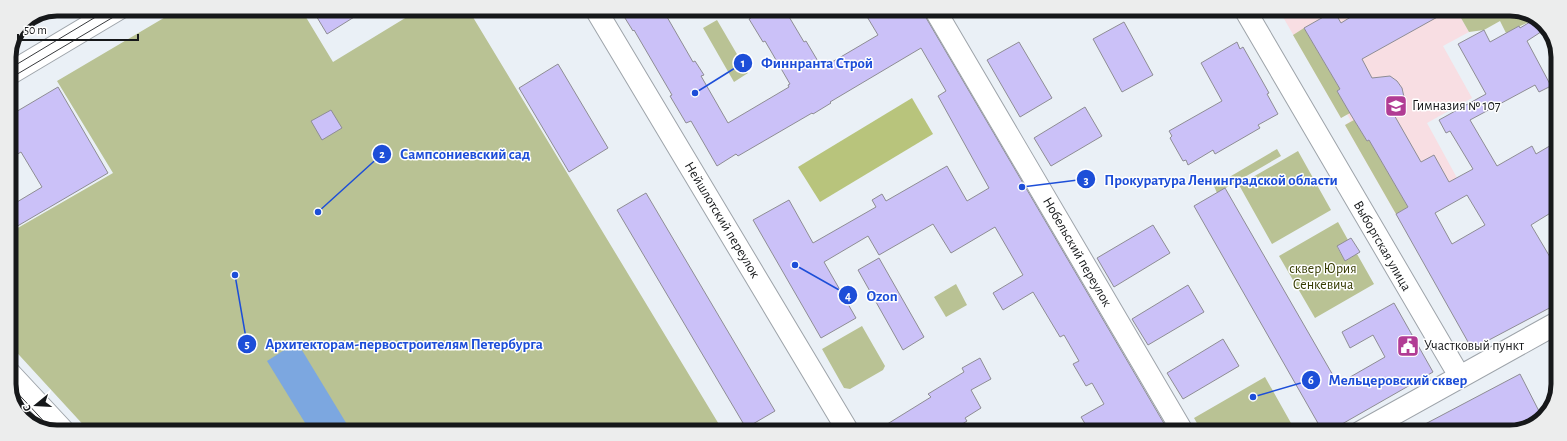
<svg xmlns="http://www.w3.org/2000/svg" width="1567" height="441" font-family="'Alegreya Sans',sans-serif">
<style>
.education{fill:#f8dee3}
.green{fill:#b9c294}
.forest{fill:#b8c47c}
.water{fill:#7ca7e0}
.building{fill:#cbc1f8;stroke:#8e8d94;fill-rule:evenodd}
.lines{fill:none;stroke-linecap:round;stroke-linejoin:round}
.minor-casing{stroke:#9ea4aa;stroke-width:23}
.major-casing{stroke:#9ea4aa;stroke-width:24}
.minor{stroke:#fff;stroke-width:21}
.major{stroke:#fff;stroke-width:22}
.tram{stroke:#393b3e;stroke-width:1}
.labels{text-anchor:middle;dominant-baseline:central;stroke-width:3;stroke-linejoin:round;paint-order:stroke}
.poi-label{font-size:14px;fill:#16181a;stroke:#fff;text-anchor:start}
.street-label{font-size:14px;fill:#16181a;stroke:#fff}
.park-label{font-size:14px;fill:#363c03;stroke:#fff}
.rim{fill:none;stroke:#16181a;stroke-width:5}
.leader{fill:none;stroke:#1d4ed8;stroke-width:1.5}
.callout-dot{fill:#1d4ed8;stroke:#fff;stroke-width:1.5}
.mark-label{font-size:12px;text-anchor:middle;font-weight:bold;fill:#fff}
.callout-label{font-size:15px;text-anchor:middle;font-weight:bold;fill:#1d4ed8;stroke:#fff;stroke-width:3;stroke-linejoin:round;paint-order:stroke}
</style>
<rect width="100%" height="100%" fill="#eaf0f6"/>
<path class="education" d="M1279,10L1457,11L1469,32L1443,46L1472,98L1427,123L1457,178L1396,214L1345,125L1351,121L1347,114L1341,118Z"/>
<path class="green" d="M179,9H301L333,62L420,9H468L723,431L88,430L9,344V233L113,173L57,81Z
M1457,11H1522L1535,19L1506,33L1500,21L1484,30L1469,32Z
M717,20L748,73L734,82L703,28Z
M1304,28L1340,89L1337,91L1350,113L1341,118L1293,35Z
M1354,120L1367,141L1369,140L1408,207L1396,214L1345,125Z
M1277,149L1281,156L1217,193L1214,186Z
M1298,151L1331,210L1272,244L1239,185Z
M1338,222L1348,240L1337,247L1345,261L1357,254L1374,284L1315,318L1279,256Z
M956,284L967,305L946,317L934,297Z
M862,326L885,366L883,370L850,389L844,388L822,349Z
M1265,377L1296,432H1202L1194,418Z"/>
<path class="forest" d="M912,98L933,134L820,202L798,167Z"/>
<path class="water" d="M297,342L351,431H310L267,361Z"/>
<path class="building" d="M324,9H367L327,34L315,14Z
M620,10H663L693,62L695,61L704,75L701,76L728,123L789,87L788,85L790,84L765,41L763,42L749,19L751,18L747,10H785L804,42L806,41L822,68L878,35L863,10H900L904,17L916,10H923L925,16L1169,432H1090L1081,417L1104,404L1092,383L1086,386L1073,364L1079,361L1064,335L1060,337L1033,292L1003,310L993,293L1023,275L995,227L951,253L933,224L879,255L868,236L824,262L856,318L821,338L753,220L789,200L813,243L876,207L872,200L882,194L886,201L947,166L967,201L989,188L938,96L946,91L921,48L830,102L831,103L813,114L812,113L738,156L736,154L717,166L691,121L686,123L670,96L672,95L634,30L633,31Z
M1362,10H1450L1362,59L1372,78L1390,76L1397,81L1402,88L1404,97L1400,106L1393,113L1421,162L1434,155L1449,182L1473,169L1450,131L1446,133L1439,120L1486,94L1458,44L1484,30L1490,42L1519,26L1520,28L1535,19L1546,25L1547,28L1527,41L1551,86L1539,92L1535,85L1470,120L1497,166L1532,146L1536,154L1553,144L1557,151V209L1531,225L1550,257L1557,253V304L1472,349L1396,214L1408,207L1369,140L1367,141L1351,115L1337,91L1340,89L1304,28L1334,11L1341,23ZM1467,195L1485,225L1452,244L1435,213Z
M1124,22L1153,75L1122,92L1093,39Z
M1019,42L1052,98L1020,117L987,60Z
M1237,42L1240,49L1243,47L1260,77L1269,93L1267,94L1278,114L1258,125L1260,128L1215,154L1213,150L1188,165L1186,160L1183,161L1170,138L1172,136L1169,131L1222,101L1201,63Z
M558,64L608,148L569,172L519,88Z
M58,87L108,173L9,231V189L17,202L42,187L21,152L9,159V116Z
M1085,107L1102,136L1051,166L1034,138Z
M331,110L342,128L322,140L311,121Z
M1225,188L1338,384L1385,357L1373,335L1350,348L1342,332L1394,303L1433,372L1328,432H1323L1194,206Z
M646,193L775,411L746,428L617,210Z
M1153,225L1170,253L1114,287L1097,258Z
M1351,238L1360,252L1345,261L1337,246Z
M879,258L924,337L903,350L858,270Z
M1188,285L1204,312L1148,345L1132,319Z
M1223,339L1239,366L1183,399L1167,373Z
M980,358L991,379L971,390L981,408L965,418L967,421L953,430L951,426L941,431H876L931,397L928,394L964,372L962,368Z
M1520,374L1542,417L1539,422L1510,432H1410Z"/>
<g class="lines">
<g class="minor-casing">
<path id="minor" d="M596,10L848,431
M935,10L1183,432
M1245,10L1460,377
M9,372L63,430"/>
</g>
<g class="major-casing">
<path id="major" d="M9,74L118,9
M1361,432L1557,323"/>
</g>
<use href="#minor" class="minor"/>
<use href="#major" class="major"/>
<path class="tram" d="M9,69L109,9
M9,79L127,9
M9,384L52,430
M16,404L34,424"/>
</g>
<defs>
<g id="school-square" transform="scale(1.15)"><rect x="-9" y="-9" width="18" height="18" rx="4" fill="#b13c94" stroke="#fff"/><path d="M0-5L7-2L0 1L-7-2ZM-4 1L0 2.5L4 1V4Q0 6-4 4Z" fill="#fff"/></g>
<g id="civic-square" transform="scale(1.15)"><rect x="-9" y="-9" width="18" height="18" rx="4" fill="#b13c94" stroke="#fff"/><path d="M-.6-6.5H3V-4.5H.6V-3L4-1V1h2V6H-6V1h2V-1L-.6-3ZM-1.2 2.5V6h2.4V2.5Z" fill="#fff"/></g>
</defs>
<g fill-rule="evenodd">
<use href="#school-square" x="1396" y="106"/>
<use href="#civic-square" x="1408" y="346"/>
</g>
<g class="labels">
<g class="poi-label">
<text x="1412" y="106">Гимназия № 107</text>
<text x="1424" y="346">Участковый пункт</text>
</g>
<g class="street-label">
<text transform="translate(722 220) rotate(59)">Нейшлотский переулок</text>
<text transform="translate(1382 246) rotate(60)">Выборгская улица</text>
<text transform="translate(1077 252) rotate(60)">Нобельский переулок</text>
</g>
<g class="park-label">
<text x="1323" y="269">сквер Юрия<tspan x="1323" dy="16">Сенкевича</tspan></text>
</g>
</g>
<path d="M0 0H1567V441H0ZM57 16H1510A41 41 0 0 1 1551 57V384A41 41 0 0 1 1510 425H57A41 41 0 0 1 16 384V57A41 41 0 0 1 57 16Z" fill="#eceded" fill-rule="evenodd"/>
<path class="rim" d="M57 16H1510A41 41 0 0 1 1551 57V384A41 41 0 0 1 1510 425H57A41 41 0 0 1 16 384V57A41 41 0 0 1 57 16Z"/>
<path class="leader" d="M695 93L743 63M318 212L382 154M1022 187L1086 179M795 265L848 295M235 275L247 344M1253 397L1311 380"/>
<g class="callout-dot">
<circle cx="695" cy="93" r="4"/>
<circle cx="318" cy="212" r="4"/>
<circle cx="1022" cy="187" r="4"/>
<circle cx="795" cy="265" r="4"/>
<circle cx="235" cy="275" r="4"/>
<circle cx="1253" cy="397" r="4"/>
<circle cx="743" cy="63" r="10"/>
<circle cx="382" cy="154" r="10"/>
<circle cx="1086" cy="179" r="10"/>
<circle cx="848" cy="295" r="10"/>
<circle cx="247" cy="344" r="10"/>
<circle cx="1311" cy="380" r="10"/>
</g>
<g class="mark-label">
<text x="743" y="67">1</text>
<text x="382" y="158">2</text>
<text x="1086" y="184">3</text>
<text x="848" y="300">4</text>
<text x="247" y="348">5</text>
<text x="1311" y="384">6</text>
</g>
<g class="callout-label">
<text x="817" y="68">Финнранта Строй</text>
<text x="465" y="159">Сампсониевский сад</text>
<text x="1221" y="185">Прокуратура Ленинградской области</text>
<text x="882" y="301">Ozon</text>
<text x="404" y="349">Архитекторам-первостроителям Петербурга</text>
<text x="1398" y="385">Мельцеровский сквер</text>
</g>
<g transform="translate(36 405) rotate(252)" stroke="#ffffff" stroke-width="3" paint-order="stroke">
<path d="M0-3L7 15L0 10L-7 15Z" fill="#16181a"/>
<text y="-6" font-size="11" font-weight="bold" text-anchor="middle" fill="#16181a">С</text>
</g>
<path d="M18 34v6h120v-6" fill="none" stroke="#16181a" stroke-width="2"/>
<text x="24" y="34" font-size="12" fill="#16181a" stroke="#ffffff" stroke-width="3" paint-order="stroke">50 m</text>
</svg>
